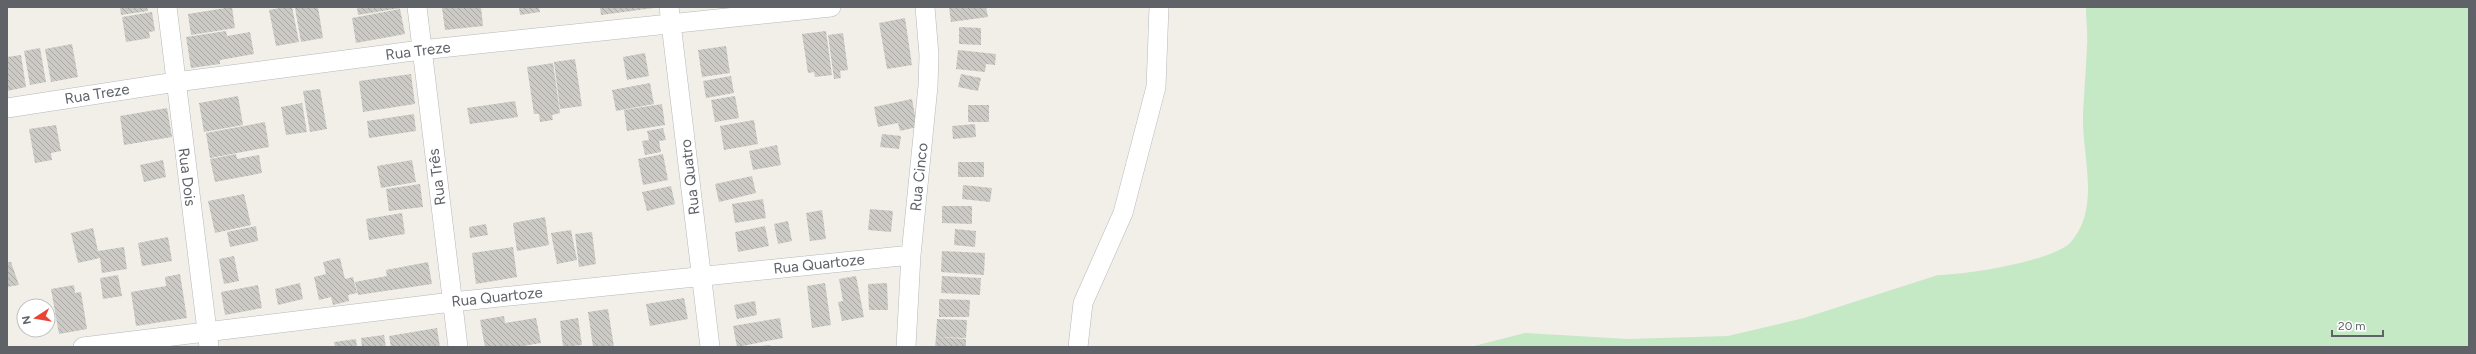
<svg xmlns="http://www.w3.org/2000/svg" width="2476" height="354" font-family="Figtree,sans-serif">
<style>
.green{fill:#c5e8c5}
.building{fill:url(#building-back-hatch)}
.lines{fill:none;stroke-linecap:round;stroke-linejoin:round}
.street-casing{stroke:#b5b8bc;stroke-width:20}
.street{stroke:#fff;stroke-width:19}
.labels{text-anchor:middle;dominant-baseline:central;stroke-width:4;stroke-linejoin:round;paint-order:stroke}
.street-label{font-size:15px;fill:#5f6368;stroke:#fff}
</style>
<defs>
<pattern id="building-back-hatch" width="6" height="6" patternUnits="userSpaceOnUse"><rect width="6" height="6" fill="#cccac5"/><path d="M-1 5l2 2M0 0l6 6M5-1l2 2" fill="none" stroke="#a9a8a4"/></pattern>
</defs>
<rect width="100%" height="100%" fill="#f1efe8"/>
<path class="green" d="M2086,7H2469V347H1470L1525,333L1628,339L1728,336L1804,318L1938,275C1965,275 2054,261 2071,242C2101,208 2082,156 2083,116C2084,93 2086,69 2087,46C2088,33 2086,20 2086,7Z"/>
<path class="building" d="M120,7H147L148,11L121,15Z
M232,7L235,28L191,35L188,14Z
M285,7H292L299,42L276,46L269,10Z
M318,7L323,38L301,42L295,8Z
M357,7H400L401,8L358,15Z
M481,7L483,26L445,30L442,8Z
M519,7H539L540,12L520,15Z
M600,7H654V8L601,15Z
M949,7H986L988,17L951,22Z
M400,9L405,34L356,43L352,18Z
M152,12L155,31L149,32L150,38L126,42L122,17Z
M905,18L912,65L887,69L879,23Z
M959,27L981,28V45L959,44Z
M226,31L227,36L250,32L254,54L220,60V64L191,68L186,37Z
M826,31L832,75L815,77L814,72L808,73L802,34Z
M843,33L848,70L840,71L841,78L834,79L828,35Z
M72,44L78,77L51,82L45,49Z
M726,46L730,73L702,77L698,50Z
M40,48L46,82L30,85L24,51Z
M958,50L996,54L995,65L986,64L985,72L956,69Z
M645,53L649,76L627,80L623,57Z
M21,55L26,87L7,91V57Z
M575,59L582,106L560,109L554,62Z
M553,63L560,113L552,115L553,120L540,122L539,114H534L527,67Z
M411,74L415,104L363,112L359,81Z
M961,74L981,78L978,91L958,87Z
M731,76L734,93L706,98L703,81Z
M650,83L654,104L616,111L612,90Z
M320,89L327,129L310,132L303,91Z
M238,96L243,125L204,132L199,103Z
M735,96L739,118L715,122L711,100Z
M912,99L917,127L900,131L898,123L878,127L874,107Z
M515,101L518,117L470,124L467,108Z
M302,103L307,132L286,135L281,107Z
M662,104L665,125L627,131L624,110Z
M968,105H989V122H968Z
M167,108L172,137L124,145L120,116Z
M414,114L416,131L369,138L367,121Z
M754,120L758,144L724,150L720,126Z
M265,122L269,147L210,158L206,133Z
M975,124L976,137L953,139L952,126Z
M56,125L61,151L51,153L52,160L35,163L29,129Z
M663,128L666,140L659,141L661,152L645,155L642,141L649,140L647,131Z
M882,134L901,136L899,149L880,147Z
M777,145L781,165L753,170L749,151Z
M236,154L237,159L259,155L262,173L215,182L210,159Z
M663,154L668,180L643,185L638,159Z
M163,160L166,177L144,182L140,165Z
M412,160L416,182L381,188L377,166Z
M958,162H984V177H958Z
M752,176L756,193L719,202L715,184Z
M420,184L423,207L389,211L386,189Z
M963,185L992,188L990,202L962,199Z
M671,186L675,204L647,211L642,192Z
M244,194L251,225L215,233L208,201Z
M763,199L766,218L735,223L732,204Z
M942,206H972V224L942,223Z
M870,209L893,211L891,232L868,230Z
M822,210L826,239L810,241L806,213Z
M402,213L405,234L369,240L366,219Z
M545,217L549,245L517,251L513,223Z
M788,221L792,241L778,244L774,224Z
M486,224L488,235L470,238L469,227Z
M256,226L258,241L230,247L227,232Z
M765,226L769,246L738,252L735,232Z
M93,228L98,251L124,247L127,269L102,273L100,258L78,263L71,233Z
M955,229L976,231L975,247L954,245Z
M571,230L577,260L557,264L551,233Z
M592,232L596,264L579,267L575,234Z
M168,237L172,261L142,266L138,243Z
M513,247L517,277L476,284L472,253Z
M942,251L985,253L984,275L941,272Z
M234,256L239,281L224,284L219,259Z
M340,258L345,279L353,277L357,293L348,295L349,301L333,305L331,297L319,300L314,277L326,274L323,262Z
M7,262H11L19,285L7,287Z
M428,262L432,284L358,295L355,282L387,276L386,270Z
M180,274L187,318L136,326L131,292L166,286L165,277Z
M118,275L122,296L103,299L100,278Z
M856,276L864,317L842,321L838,302L843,301L839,279Z
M942,276L981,278L980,295L941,293Z
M300,283L303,299L278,305L275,289Z
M825,283L831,325L812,328L807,286Z
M887,283L888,310H869L868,284Z
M74,285L75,293L81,292L87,329L59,334L51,289Z
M258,285L262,308L225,315L221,292Z
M684,298L688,319L650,326L646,304Z
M939,299L970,300L969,317H939Z
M755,301L757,315L737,319L734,305Z
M608,309L614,347H593L588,312Z
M504,316L505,323L536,318L541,343L517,347H485L480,320Z
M578,318L582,345L563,347L560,321Z
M780,318L783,338L737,347L733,326Z
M937,319L967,320L966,338L936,337Z
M437,328L440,347H391L389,336Z
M384,335L386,347H362L361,338Z
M936,337L966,339V347H935Z
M356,339L357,347H335L334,342Z
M770,345L771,347H761V346Z"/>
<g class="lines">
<g class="street-casing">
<path id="street" d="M167,7L209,347
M417,7L458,347
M669,7L710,347
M7,108L176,82L421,50L831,7
M83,347L452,302L911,255
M906,347L911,255L928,86L929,55L925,7
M1078,347L1083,303L1123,213L1156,87L1159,7"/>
</g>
<use href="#street" class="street"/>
</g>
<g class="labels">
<g class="street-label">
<text transform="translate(418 51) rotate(-7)">Rua Treze</text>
<text transform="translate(97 94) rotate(-9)">Rua Treze</text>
<text transform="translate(187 177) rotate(83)">Rua Dois</text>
<text transform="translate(437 177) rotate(-97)">Rua Três</text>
<text transform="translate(690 177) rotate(-97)">Rua Quatro</text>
<text transform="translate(919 177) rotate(-84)">Rua Cinco</text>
<text transform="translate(819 264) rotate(-6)">Rua Quartoze</text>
<text transform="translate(497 297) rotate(-6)">Rua Quartoze</text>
</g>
</g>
<rect width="2476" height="354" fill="none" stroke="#5f6368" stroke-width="16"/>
<g transform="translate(36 318) rotate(258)"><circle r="19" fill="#ffffff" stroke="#bfc1c3"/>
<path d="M0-3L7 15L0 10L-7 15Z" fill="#ea4335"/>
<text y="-6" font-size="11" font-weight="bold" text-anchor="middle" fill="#5f6368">N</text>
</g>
<path d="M2332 330v6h51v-6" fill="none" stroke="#5f6368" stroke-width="2"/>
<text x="2338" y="330" font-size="12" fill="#5f6368" stroke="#ffffff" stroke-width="3" paint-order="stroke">20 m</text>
</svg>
